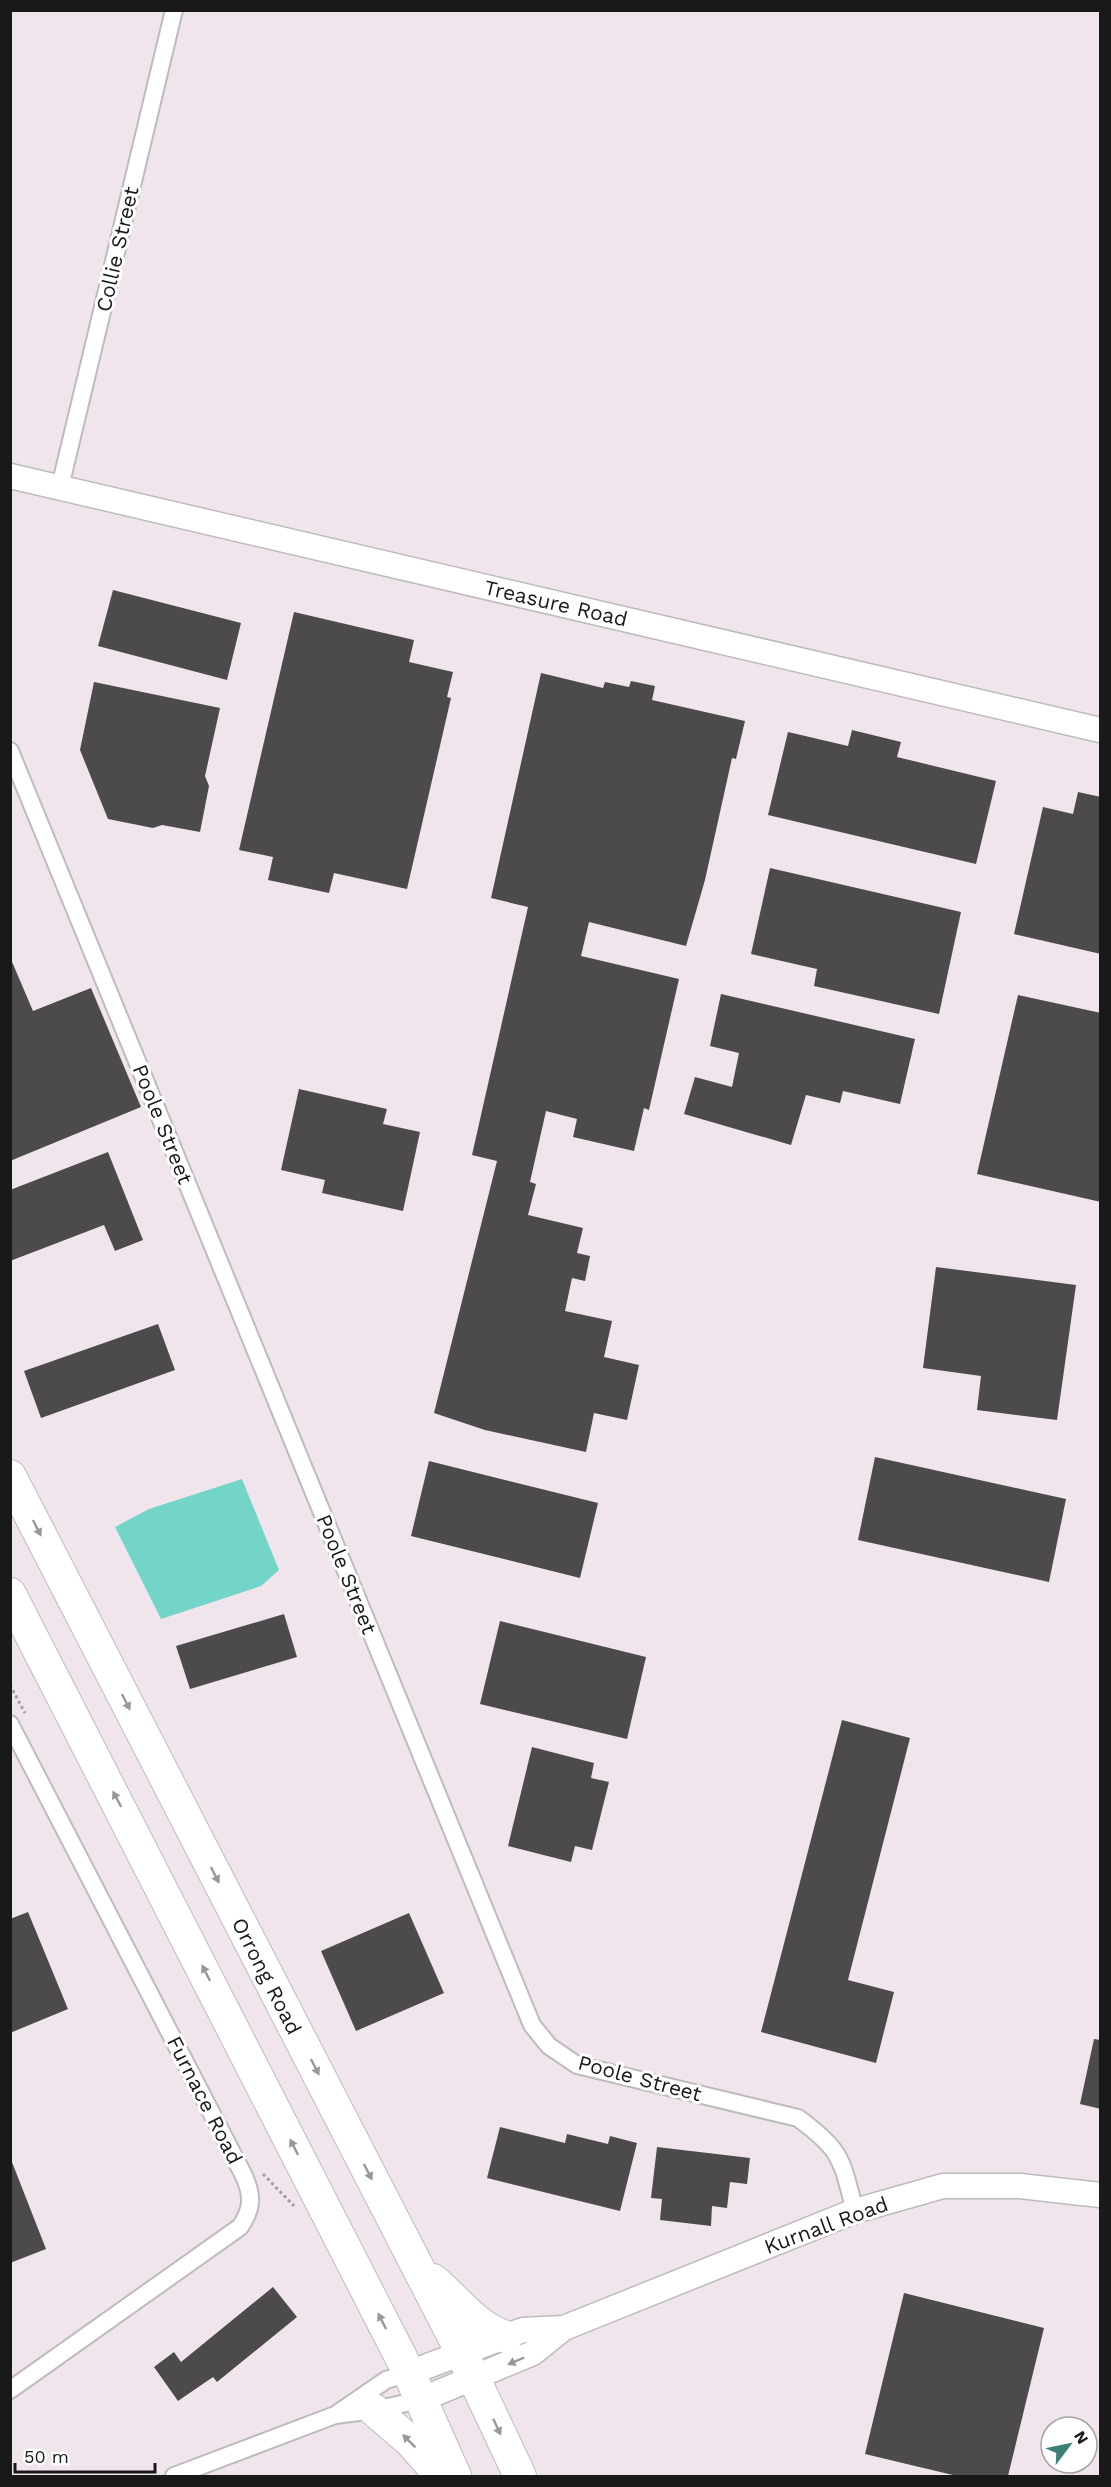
<svg xmlns="http://www.w3.org/2000/svg" width="1111" height="2487" font-family="'Work Sans',sans-serif">
<style>
.built{fill:#f0e5ec;fill-rule:evenodd}
.water{fill:#72d5c8}
.building{fill:#4d4a4c}
.lines{fill:none;stroke-linecap:round;stroke-linejoin:round}
.street-casing{stroke:#bebbbd;stroke-width:20}
.secondary-casing{stroke:#bebbbd;stroke-width:27}
.highway-casing{stroke:#bebbbd;stroke-width:34}
.path{stroke:#a19fa0;stroke-width:3;stroke-dasharray:3 3;stroke-linecap:butt}
.street{stroke:#fff;stroke-width:16}
.secondary{stroke:#fff;stroke-width:24}
.highway{stroke:#fff;stroke-width:32}
.oneway{fill:#989898}
.labels{text-anchor:middle;dominant-baseline:central;stroke-width:6;stroke-linejoin:round;paint-order:stroke}
.street-label{font-size:21px;fill:#1a1919;stroke:#fff}
</style>
<rect width="100%" height="100%" fill="#f6f3f5"/>
<path class="built" d="M11,11H1100V2476H11ZM1051,2427H1087V2463H1051Z"/>
<path class="water" d="M242,1479L279,1570L261,1586L161,1619L115,1527L149,1509Z"/>
<path class="building" d="M113,590L241,623L227,680L98,646Z
M294,612L414,640L409,662L453,672L447,697L451,698L407,889L334,873L329,893L268,880L273,857L239,850Z
M541,673L603,688L605,682L629,687L631,681L655,686L652,700L745,721L736,759L732,758L705,880L686,946L589,922L581,956L679,979L649,1110L644,1108L634,1151L573,1137L577,1119L546,1111L530,1182L536,1184L528,1215L583,1228L577,1253L590,1256L585,1281L572,1278L565,1311L612,1321L604,1357L639,1365L627,1420L594,1413L586,1452L485,1430L434,1413L497,1161L472,1155L528,907L491,898Z
M94,682L220,708L205,776L209,786L200,832L162,825L153,828L108,819L80,750Z
M852,730L901,742L897,757L996,781L976,864L768,815L788,732L848,746Z
M1078,792L1101,797V954L1014,934L1043,807L1073,814Z
M770,868L961,912L939,1014L814,986L817,969L751,954Z
M10,957L33,1011L91,988L141,1107L10,1161Z
M721,994L915,1039L900,1104L843,1091L840,1103L806,1095L791,1145L684,1114L695,1077L732,1087L739,1053L710,1046Z
M1018,995L1101,1013V1202L977,1174Z
M299,1089L387,1109L383,1124L420,1132L403,1211L322,1193L325,1180L281,1170Z
M108,1152L143,1240L115,1251L104,1225L10,1261V1190Z
M936,1267L1076,1285L1057,1420L977,1410L981,1376L923,1368Z
M158,1324L175,1370L41,1418L24,1371Z
M875,1457L1066,1499L1049,1582L858,1540Z
M429,1461L598,1503L580,1578L411,1536Z
M284,1614L297,1657L190,1689L176,1646Z
M500,1621L646,1657L627,1739L480,1704Z
M842,1720L910,1738L848,1980L894,1992L876,2063L761,2032Z
M532,1747L594,1763L591,1778L609,1782L592,1850L575,1846L571,1862L508,1846Z
M28,1912L68,2009L10,2033V1919Z
M409,1913L444,1993L356,2031L321,1951Z
M1094,2039L1101,2040V2109L1080,2104Z
M500,2127L565,2143L567,2134L608,2144L610,2136L637,2143L620,2211L487,2178Z
M657,2147L750,2158L747,2184L730,2182L727,2208L712,2206L711,2226L660,2220L662,2199L651,2198Z
M10,2157L46,2249L10,2263Z
M273,2287L297,2317L217,2382L213,2377L178,2401L154,2367L174,2352L181,2362Z
M904,2293L1044,2328L1008,2476H957L865,2454Z"/>
<g class="lines">
<g class="street-casing">
<path id="street" d="M60,487L174,10
M10,751L532,2025L549,2046L577,2065L798,2118C843,2151 841,2159 855,2211
M10,1724L243,2174C253,2195 253,2208 240,2227L10,2390
M338,2413L386,2380L409,2373
M174,2476L335,2415L374,2410L420,2400"/>
</g>
<g class="secondary-casing">
<path id="secondary" d="M10,476L1100,730
M409,2373L523,2330L564,2328
M420,2400L533,2353L564,2328L855,2211L943,2186H1020L1100,2195"/>
</g>
<g class="highway-casing">
<path id="highway" d="M10,1476L462,2353L520,2476
M10,1594L409,2373L455,2476
M433,2280C457,2300 475,2327 506,2337
M374,2410L411,2442L441,2476"/>
</g>
<path class="path" d="M10,1685L25,1713
M263,2174L294,2206"/>
<use href="#street" class="street"/>
<use href="#secondary" class="secondary"/>
<use href="#highway" class="highway"/>
</g>
<defs><path id="oneway-solid" d="M-6-.8H1V-3.2L6.5 0L1 3.2V.8H-6Z" transform="scale(1.5)"/></defs>
<g class="oneway">
<use href="#oneway-solid" transform="translate(37 1528) rotate(63)"/>
<use href="#oneway-solid" transform="translate(126 1702) rotate(63)"/>
<use href="#oneway-solid" transform="translate(117 1799) rotate(-118)"/>
<use href="#oneway-solid" transform="translate(215 1875) rotate(63)"/>
<use href="#oneway-solid" transform="translate(206 1973) rotate(-117)"/>
<use href="#oneway-solid" transform="translate(315 2067) rotate(63)"/>
<use href="#oneway-solid" transform="translate(294 2147) rotate(-117)"/>
<use href="#oneway-solid" transform="translate(368 2172) rotate(63)"/>
<use href="#oneway-solid" transform="translate(382 2321) rotate(-117)"/>
<use href="#oneway-solid" transform="translate(516 2361) rotate(157)"/>
<use href="#oneway-solid" transform="translate(497 2427) rotate(65)"/>
<use href="#oneway-solid" transform="translate(409 2441) rotate(-135)"/>
</g>
<g class="labels">
<g class="street-label">
<text transform="translate(117 249) rotate(-77)">Collie Street</text>
<text transform="translate(556 603) rotate(13)">Treasure Road</text>
<text transform="translate(163 1124) rotate(68)">Poole Street</text>
<text transform="translate(347 1574) rotate(68)">Poole Street</text>
<text transform="translate(267 1976) rotate(63)">Orrong Road</text>
<text transform="translate(640 2078) rotate(15)">Poole Street</text>
<text transform="translate(205 2100) rotate(63)">Furnace Road</text>
<text transform="translate(826 2225) rotate(-20)">Kurnall Road</text>
</g>
</g>
<rect width="1111" height="2487" fill="none" stroke="#1a1919" stroke-width="24"/>
<g transform="translate(1069 2445) rotate(58)"><circle r="28" fill="#ffffff" stroke="#a3a3a3" stroke-width="1.5"/>
<path d="M0-4.5L10 22L0 15L-10 22Z" fill="#3b8178"/>
<text y="-9" font-size="16" font-weight="bold" text-anchor="middle" fill="#1a1919">N</text>
</g>
<path d="M15 2463v9h140v-9" fill="none" stroke="#1a1919" stroke-width="3"/>
<text x="24" y="2463" font-size="18" fill="#1a1919" stroke="#ffffff" stroke-width="4.5" paint-order="stroke">50 m</text>
</svg>
